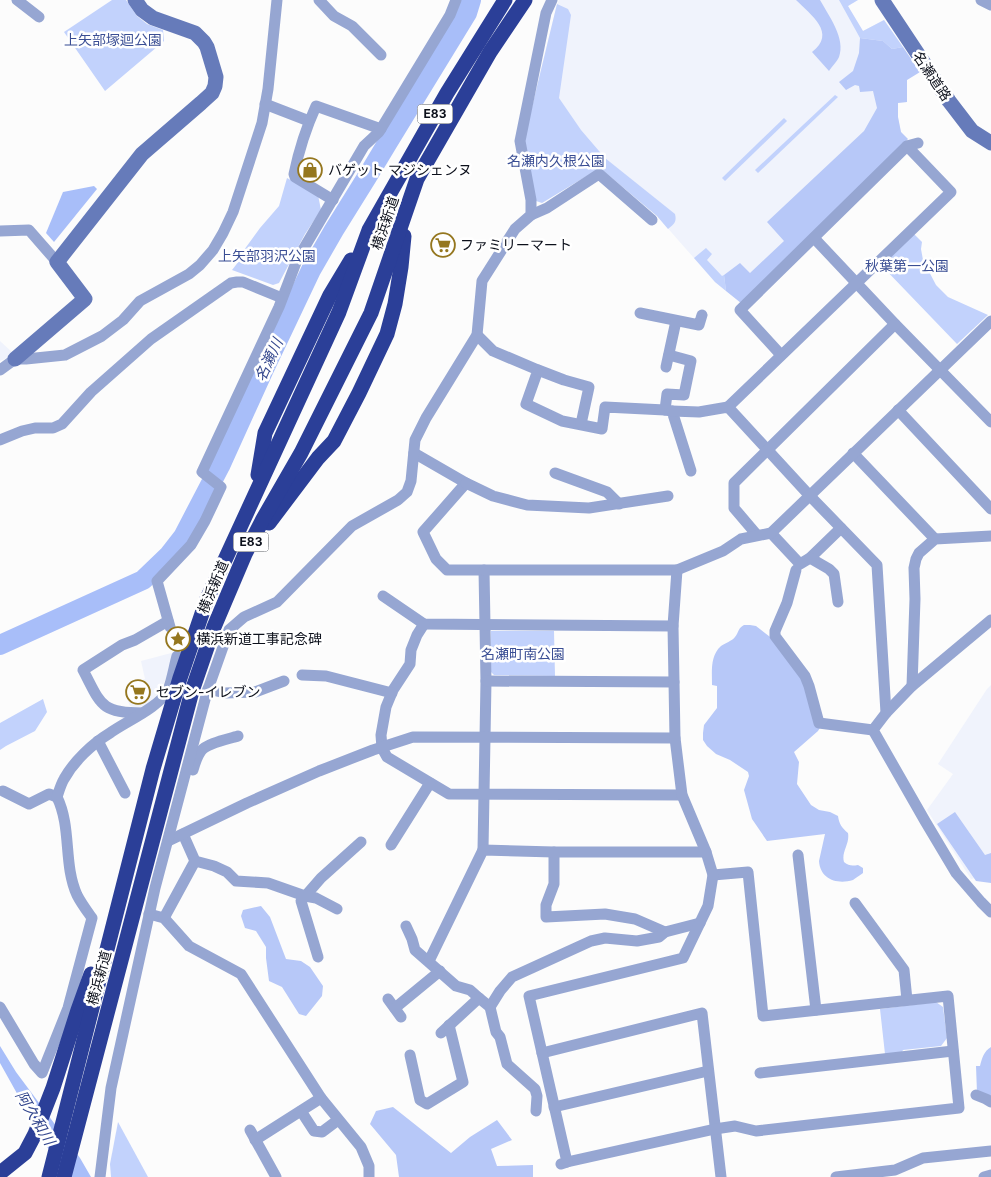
<svg xmlns="http://www.w3.org/2000/svg" width="991" height="1177" font-family="Inter,'Noto Sans JP',sans-serif">
	<rect width="100%" height="100%" fill="#fcfcfc"/>
	<g fill="#f0f3fc">
		<polygon points="559,0 858,0 848,6 863,31 884,20 920,72 907,80 907,102 898,103 898,117 901,132 908,139 741,303 715,282 657,216 600,168 534,98 557,4"/>
		<polygon points="0,341 13,353 9,357 0,361"/>
		<polygon points="175,652 175,657 161,690 149,704 139,709 130,706 127,699 127,684 145,679 141,661"/>
		<polygon points="991,685 991,874 971,879 927,810 953,774 938,764 987,689"/>
	</g>
	<g fill="#c2d2fc">
		<polygon points="112,0 126,0 137,16 147,24 163,30 164,41 105,91 64,32"/>
		<polygon points="839,0 858,0 848,6 863,31 884,20 903,47 892,49 883,41 860,38"/>
		<path d="M557,4L568,9L571,15L559,98L581,130L605,158L675,214C677,222 674,224 668,229L657,216L600,168L542,203L536,201L524,140Z"/>
		<polygon points="835,95 838,97 758,173 755,170"/>
		<polygon points="784,118 787,121 725,181 722,178"/>
		<polygon points="287,178 318,195 321,210 305,234 279,283 273,285 232,270 243,256 244,250 260,228 279,206"/>
		<polygon points="914,234 922,242 921,249 923,260 936,285 948,297 988,315 957,344 882,266"/>
		<polygon points="706,248 712,254 707,260 722,276 724,275 726,291 715,282 694,258"/>
		<polygon points="491,631 554,631 555,676 494,675 491,672"/>
		<polygon points="43,699 47,712 35,731 6,746 0,750 0,723"/>
		<polygon points="936,1002 943,1007 947,1038 941,1046 903,1050 902,1052 885,1054 880,1009"/>
		<polygon points="118,1122 148,1177 111,1177 110,1164"/>
	</g>
	<g fill="#b7c8f8">
		<path d="M796,0H820C829,16 846,39 839,57C837,62 832,66 829,71L812,52C837,33 811,15 796,0Z"/>
		<polygon points="860,38 883,41 892,49 903,47 920,72 907,80 907,102 898,103 898,117 901,132 908,139 741,303 726,291 724,275 740,263 750,273 784,241 767,222 864,131 877,108 873,91 860,92 859,86 855,85 846,90 839,82 853,71 859,53"/>
		<path d="M744,625H750L756,626L778,643L802,677L821,726L818,731L794,752L799,762L797,784L811,805L819,810L830,812L838,816C839,824 842,828 848,833C850,844 841,852 844,862C849,866 852,866 858,865L863,868V873C860,875 856,878 853,880C837,885 820,879 819,861L825,834L767,841L752,819L744,790L749,776L748,772L730,760L716,754L707,746L703,740V733L704,725L717,708V686L712,685C712,671 710,656 721,646C725,643 732,641 735,637C739,632 738,628 744,625Z"/>
		<polygon points="955,812 985,855 991,853 991,883 976,881 937,824"/>
		<polygon points="261,906 270,917 286,959 301,961 310,967 323,986 322,996 306,1016 299,1014 282,987 269,981 266,958 266,947 256,931 245,928 241,916 243,910"/>
		<path d="M991,1047V1098L977,1093L976,1066H980C982,1058 984,1051 991,1047Z"/>
		<polygon points="393,1107 451,1153 470,1137 497,1120 512,1140 491,1149 497,1166 533,1165 533,1177 399,1177 396,1155 370,1124 376,1111"/>
	</g>
	<g fill="#a8bef9">
		<polygon points="94,186 97,189 54,242 46,233 63,192"/>
		<polygon points="0,1046 16,1072 80,1158 91,1177 66,1177 43,1140 0,1063"/>
	</g>
	<g fill="none" stroke-linecap="round" stroke-linejoin="round">
		<polyline stroke="#a8bef9" stroke-width="20" points="0,645 143,580 169,555 183,537 220,466 264,369 311,270 334,230 367,177 388,142 467,13 471,0"/>
		<g stroke="#96a6d2" stroke-width="11">
			<polyline points="17,0 39,17"/>
			<polyline points="319,0 334,16 352,26 381,55"/>
			<polyline points="981,0 991,5"/>
			<polyline points="265,104 309,121"/>
			<path d="M333,200L295,177L294,174C299,150 306,128 316,106L381,129"/>
			<polyline points="531,215 547,208 599,174 652,220"/>
			<polyline points="0,231 29,230 57,262"/>
			<polyline points="814,238 895,324 991,422"/>
			<polyline points="640,313 699,325 702,315"/>
			<polyline points="477,335 493,351 538,370 526,404 562,421 602,429 605,407 665,410"/>
			<polyline points="669,355 691,361 684,395 667,394 665,410 672,411 691,471"/>
			<polyline points="781,355 740,310 907,146 918,143"/>
			<polyline points="666,367 676,321"/>
			<polyline points="0,370 15,359 26,359 65,355 102,336 123,320 140,301 189,274 200,265 213,250 223,233 233,212 262,123 268,89 277,0"/>
			<polyline points="538,370 564,380 589,387 581,424"/>
			<polyline points="728,407 951,192 907,146"/>
			<polyline points="898,410 991,509"/>
			<polyline points="672,411 699,412 728,407 809,495 877,565 886,713 873,730 925,821 956,873 981,902 991,912"/>
			<polyline points="0,440 22,431 35,428 53,428 62,424 91,392 151,339 231,283 237,282 243,282 282,298"/>
			<polyline points="414,453 466,483 423,532 436,559 447,570 484,570 486,681 483,850"/>
			<polyline points="853,453 935,539"/>
			<polyline points="555,473 607,492 619,504"/>
			<polyline points="466,483 493,496 527,505 589,508 668,496"/>
			<polyline points="771,533 800,564 810,558 841,528"/>
			<polyline points="757,535 734,508 734,483 895,324"/>
			<polyline points="810,558 829,569 834,574 838,602"/>
			<polyline points="484,570 677,570 723,551 741,539 771,533 991,321"/>
			<polyline points="796,570 787,603 775,631 775,636 805,676 809,686 819,723 873,730"/>
			<polyline points="383,596 424,624 673,626"/>
			<polyline points="424,624 417,635 411,650 410,664 393,690 386,707 381,735 382,748 387,757 449,794 682,795"/>
			<polyline points="170,627 157,581 191,545 205,521 221,487 202,472 279,307 297,260 364,146 379,132 450,15 456,0"/>
			<polyline points="302,675 326,676 392,693"/>
			<polyline points="486,681 674,682"/>
			<polyline points="912,686 915,599 914,568 916,559 919,553 935,539 991,536"/>
			<polyline points="208,689 225,693 255,692 284,681"/>
			<path d="M142,713C100,713 101,704 83,670L122,645L135,640L168,621"/>
			<polyline points="886,713 912,686 991,620"/>
			<polyline points="98,741 125,793"/>
			<path d="M193,770C195,763 197,756 201,751C207,743 229,739 238,736"/>
			<polyline points="3,791 29,804 49,794 57,797"/>
			<polyline points="183,834 195,861 214,866 227,872 236,881 268,883 305,896 316,898 337,909"/>
			<polyline points="168,841 247,803 319,771 373,750 413,737 675,738"/>
			<polyline points="391,845 430,783"/>
			<polyline points="554,852 554,884 546,905 546,917 605,914 635,919 665,932"/>
			<polyline points="798,855 816,1010"/>
			<polyline points="855,903 904,970 907,1000"/>
			<polyline points="149,914 164,918 189,946 241,974 321,1098 361,1147 369,1166 369,1177"/>
			<polyline points="164,918 195,861"/>
			<polyline points="406,926 412,939 415,950 456,986 470,990 479,998 490,1007 496,1032 500,1037 507,1064 535,1089 537,1096 536,1111"/>
			<polyline points="318,957 301,901 321,878 361,842"/>
			<polyline points="429,961 483,850 554,852 706,852"/>
			<polyline points="388,999 401,1017"/>
			<path d="M0,1007L34,1064L42,1073L68,1008L92,918C87,911 81,903 77,895C63,864 72,828 57,797C59,791 61,784 64,779C74,761 92,744 110,733C125,722 160,707 168,690C172,680 174,667 177,656"/>
			<polyline points="490,1007 500,991 512,977 591,941 605,938 637,941 659,937 665,932 700,923"/>
			<polyline points="395,1008 440,971"/>
			<polyline points="441,1033 479,998"/>
			<polyline points="542,1053 702,1013 721,1177"/>
			<polyline points="410,1055 420,1100 427,1104 463,1082 449,1025"/>
			<polyline points="760,1073 953,1051"/>
			<polyline points="976,1095 986,1099 991,1102"/>
			<polyline points="554,1107 708,1071"/>
			<polyline points="301,1111 314,1131 322,1132 338,1120"/>
			<polyline points="250,1130 276,1177"/>
			<polyline points="255,1140 321,1098"/>
			<polyline points="567,1162 715,1129 735,1126 756,1131 959,1108 948,996 763,1016 748,872 713,875"/>
			<polyline points="561,1164 567,1162 529,996 683,958 708,906 713,875 706,852 682,795 675,738 673,626 677,570"/>
			<polyline points="100,1177 111,1088 155,888 207,692 229,630 244,617 277,602 352,526 398,500 407,492 411,481 415,440 426,418 477,335 482,281 515,229 531,215 531,200 520,141 546,13 552,0"/>
			<polyline points="836,1177 895,1170 923,1158 991,1151"/>
			<polyline points="984,1177 991,1175"/>
		</g>
		<g stroke="#667bba" stroke-width="15">
			<polyline points="882,0 949,101 972,131 991,143"/>
			<polyline points="15,359 85,299 57,262 142,154 201,103 212,93 215,86 216,77 207,47 204,42 195,33 153,18 142,10 135,0"/>
		</g>
		<g stroke="#2b3f98" stroke-width="15">
			<polyline points="258,475 265,433 330,295 351,260"/>
			<polyline points="269,523 318,458 334,441 359,393 387,334 395,304 401,267 404,236"/>
			<polyline points="0,1173 25,1153 35,1134 53,1088 78,1010 91,974"/>
			<polyline points="49,1177 153,769 180,678 207,599 339,312 369,230 447,93 505,0"/>
			<polyline points="64,1177 192,691 214,627 245,554 263,519 301,453 371,313 417,179 490,52 525,0"/>
		</g>
	</g>
	<defs>
		<g id="shop-ring" transform="scale(1.25)"><circle r="9.5" fill="#fff" stroke="#95771f" stroke-width="1.5"/><path d="M-5-2.5h2.3a2.7 3.5 0 0 1 5.4 0H5L5.5 6h-11ZM-1.5-2.5h3a1.5 2.3 0 0 0-3 0Z" fill="#95771f"/></g>
		<g id="supermarket-ring" transform="scale(1.25)"><circle r="9.5" fill="#fff" stroke="#95771f" stroke-width="1.5"/><path d="M-6-5.5h2.5l.6 2H6L4.5 2H-2.5L-4.4-4H-6ZM-1.5 3.2a1.3 1.3 0 1 0 .1 0ZM3 3.2a1.3 1.3 0 1 0 .1 0Z" fill="#95771f"/></g>
		<g id="sight-ring" transform="scale(1.25)"><circle r="9.5" fill="#fff" stroke="#95771f" stroke-width="1.5"/><path d="M0-6L1.8-2.2L6-1.7L2.9 1.2L3.7 5.4L0 3.3L-3.7 5.4L-2.9 1.2L-6-1.7L-1.8-2.2Z" fill="#95771f"/></g>
	</defs>
	<g fill-rule="evenodd">
		<use href="#shop-ring" x="310" y="170"/>
		<use href="#supermarket-ring" x="443" y="245"/>
		<use href="#sight-ring" x="178" y="639"/>
		<use href="#supermarket-ring" x="138" y="692"/>
	</g>
	<g text-anchor="middle" stroke-width="5" stroke-linejoin="round" paint-order="stroke">
		<g fill="#fff" stroke="#55585f" stroke-width="1">
			<rect x="417.5" y="104.5" width="35" height="19" rx="4"/>
			<rect x="233.5" y="532.5" width="35" height="19" rx="4"/>
		</g>
		<g font-size="12" font-weight="bold" fill="#0c101b">
			<text x="435" y="118">E83</text>
			<text x="251" y="546">E83</text>
		</g>
		<g font-size="14" fill="#3a4e94" stroke="#fff">
			<text x="113" y="45">上矢部塚迴公園</text>
			<text x="556" y="166">名瀬内久根公園</text>
			<text x="267" y="261">上矢部羽沢公園</text>
			<text x="907" y="271">秋葉第一公園</text>
			<text x="523" y="659">名瀬町南公園</text>
		</g>
		<g font-size="14" fill="#0c101b" stroke="#fff">
			<text transform="translate(932 76) rotate(56)" y="5">名瀬道路</text>
			<text transform="translate(385 223) rotate(-71)" y="5">横浜新道</text>
			<text transform="translate(213 587) rotate(-67)" y="5">横浜新道</text>
			<text transform="translate(99 978) rotate(-75)" y="5">横浜新道</text>
		</g>
		<g font-size="14" fill="#0c101b" stroke="#fff" text-anchor="start">
			<text x="328" y="175">バゲット マジシェンヌ</text>
			<text x="460" y="250">ファミリーマート</text>
			<text x="196" y="644">横浜新道工事記念碑</text>
			<text x="156" y="697">セブン-イレブン</text>
		</g>
		<g font-size="15" font-style="italic" fill="#36498f" stroke="#fff">
			<text transform="translate(269 360) rotate(-65)" y="5">名瀬川</text>
			<text transform="translate(35 1118) rotate(59)" y="5">阿久和川</text>
		</g>
	</g>
</svg>
